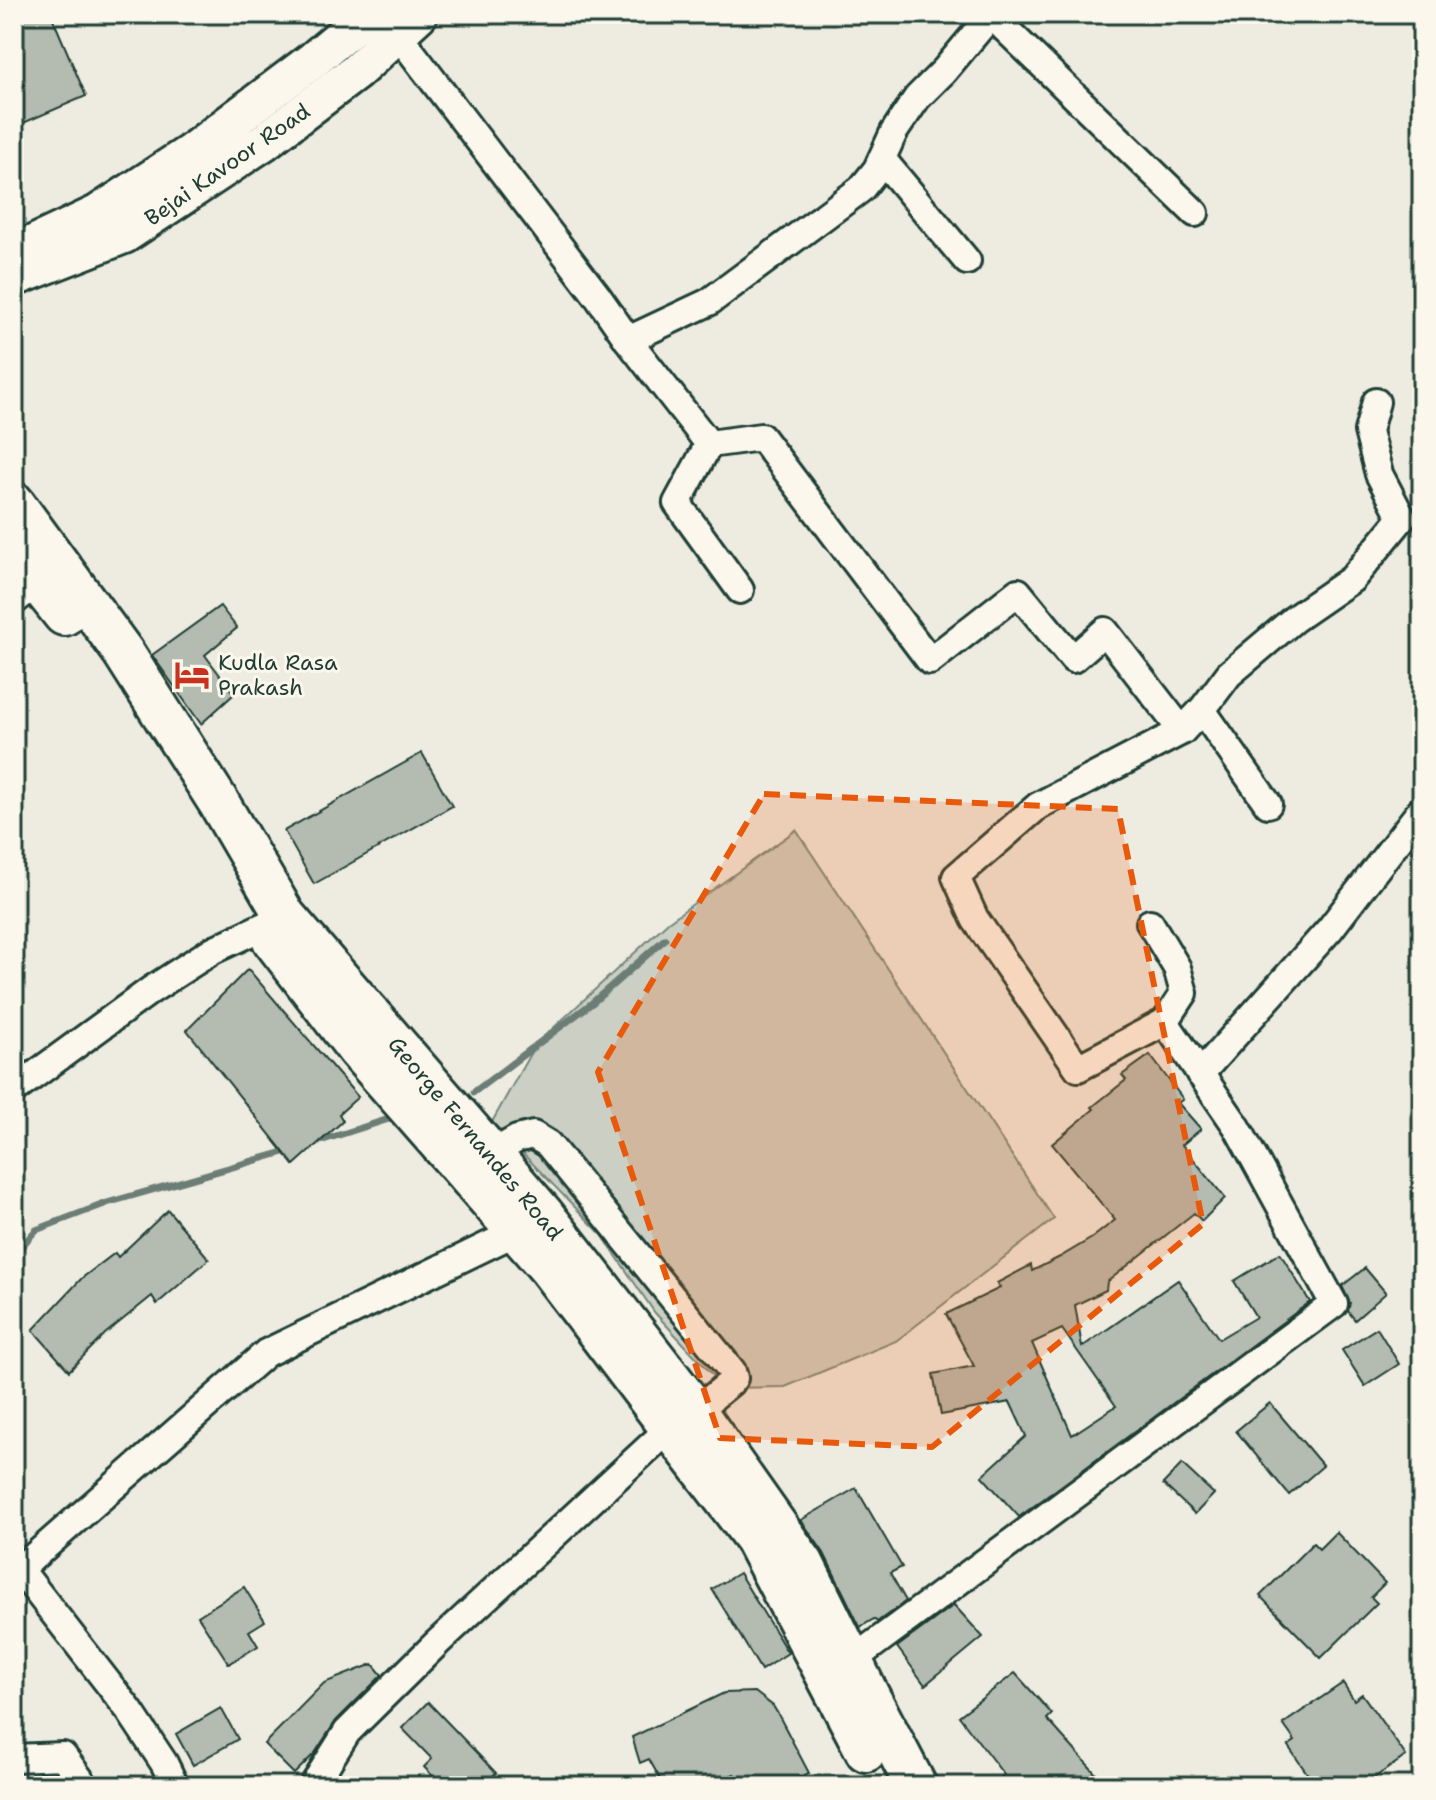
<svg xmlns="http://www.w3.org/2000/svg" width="1436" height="1800" font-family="'Shantell Sans',sans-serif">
	<rect width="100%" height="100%" fill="#eeece1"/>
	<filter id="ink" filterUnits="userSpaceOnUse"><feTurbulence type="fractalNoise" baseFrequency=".0125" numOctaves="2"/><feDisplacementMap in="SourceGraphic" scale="16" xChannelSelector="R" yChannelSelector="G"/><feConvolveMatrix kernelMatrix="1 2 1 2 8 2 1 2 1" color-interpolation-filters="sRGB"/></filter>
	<g filter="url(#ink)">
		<polygon fill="#cbcfc4" stroke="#75867c" stroke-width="2" points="796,830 1054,1219 896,1341 785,1387 725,1388 655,1313 602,1235 492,1122 535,1045 668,922"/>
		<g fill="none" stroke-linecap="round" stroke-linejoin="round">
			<g stroke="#6c7d74" stroke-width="7">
				<polyline points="474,1092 592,1003 665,939"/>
				<polyline points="314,1143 392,1118"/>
				<polyline points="14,1255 36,1230 107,1203 291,1150"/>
			</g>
		</g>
		<g fill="#b4bbb0" stroke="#1f3d34" stroke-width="2" fill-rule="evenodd">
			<polygon points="14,14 51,14 86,96 14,127"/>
			<polygon points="220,606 237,628 205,655 234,694 201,724 152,655"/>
			<polygon points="422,753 452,806 314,884 284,831"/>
			<polygon points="248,969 358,1097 339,1114 343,1121 294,1165 187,1030"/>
			<path d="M1150,1055L1183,1099L1178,1103L1201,1129L1182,1145L1225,1198L1202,1221L1194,1213L1107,1282L1106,1290L1075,1305L1082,1347L1178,1280L1219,1339L1256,1317L1234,1281L1280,1253L1310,1302L1019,1517L982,1476L1026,1436L1010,1402L941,1415L933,1374L974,1366L946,1314L1000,1288L997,1283L1031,1265L1032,1271L1060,1257L1092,1238L1115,1220L1052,1144L1094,1109L1092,1107L1126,1080L1122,1075ZM1062,1329L1116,1406L1072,1435L1032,1343Z"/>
			<polygon points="168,1210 209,1259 157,1304 152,1296 105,1334 69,1371 33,1330 82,1278 115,1253 118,1257"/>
			<polygon points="1365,1268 1386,1293 1355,1320 1348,1311 1350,1303 1342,1286"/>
			<polygon points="1377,1328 1399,1364 1365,1386 1342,1350"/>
			<polygon points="1270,1403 1323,1466 1289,1495 1236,1431"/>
			<polygon points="1182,1464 1214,1494 1195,1514 1163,1484"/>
			<polygon points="856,1488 902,1567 890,1573 906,1601 877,1622 874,1619 860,1627 824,1553 801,1520"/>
			<polygon points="1336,1532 1385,1583 1371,1597 1377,1603 1321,1658 1260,1596 1313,1543 1319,1549"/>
			<polygon points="739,1573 788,1653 761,1670 712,1589"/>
			<polygon points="244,1587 265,1621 249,1631 258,1646 229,1664 198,1616"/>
			<polygon points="954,1605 983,1637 925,1685 897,1647"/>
			<polygon points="373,1664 382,1675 336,1721 315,1753 294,1774 264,1744 324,1683"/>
			<polygon points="1015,1673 1052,1714 1047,1719 1096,1774 1081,1786 990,1786 1004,1775 959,1716"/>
			<polygon points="1343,1683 1354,1700 1362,1694 1406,1756 1362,1786 1316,1786 1288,1746 1295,1741 1283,1724"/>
			<polygon points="755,1692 773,1706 778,1714 809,1773 781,1786 772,1786 769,1780 756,1786 742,1786 734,1774 710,1786 664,1786 649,1759 640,1763 632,1737 724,1693"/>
			<polygon points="428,1702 496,1773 483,1786 442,1786 424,1767 432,1759 402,1728"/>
			<polygon points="221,1708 238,1739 193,1765 176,1734"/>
		</g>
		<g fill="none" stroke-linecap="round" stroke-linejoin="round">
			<g stroke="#1f3d34" stroke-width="32">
				<g id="minor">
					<polyline points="990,14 1195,213"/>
					<polyline points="387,20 598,297 628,340 709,444 677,503 740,590"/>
					<polyline points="882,159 967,261"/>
					<polyline points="628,340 709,302 861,189 877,169 894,132 917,98 944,71 991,15"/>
					<polyline points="709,444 761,437 930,661 1018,592 1073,659 1105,631 1182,731"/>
					<polyline points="14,601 38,582"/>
					<polyline points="1202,710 1229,674 1294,619 1352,579 1402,518 1379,474 1368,431 1376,402"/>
					<polyline points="1150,923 1177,968 1184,993 1165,1022 1078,1068 975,919 956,877 1038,806 1182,731 1202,710 1268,804"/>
					<polyline points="1200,1074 1330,929 1422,809"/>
					<polyline points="14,1090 151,990 213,950 285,916"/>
					<polyline points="491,1154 517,1139 533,1135 548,1144 732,1371 734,1378 730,1383 713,1397 697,1414"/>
					<polyline points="14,1562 129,1710 164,1763 175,1786"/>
					<polyline points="14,1574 266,1353 518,1231"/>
					<polyline points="851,1661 1334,1304 1237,1127 1165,1022"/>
					<polyline points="14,1758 63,1756 85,1786"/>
					<polyline points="313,1786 347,1732 437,1643 671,1427"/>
				</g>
			</g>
			<g stroke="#1f3d34" stroke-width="42">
				<g id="secondary">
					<polyline points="14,253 97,214 190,153 313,60 368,14"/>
					<polyline points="14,278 124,235 264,142 356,72 419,14"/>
				</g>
			</g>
			<g stroke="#1f3d34" stroke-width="46">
				<g id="primary">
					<polyline points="14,503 123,652 219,803 285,916 543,1214 690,1403 803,1563 869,1696 916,1786"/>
					<polyline points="14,552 64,615"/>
					<polyline points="273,940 357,1049 548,1267 755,1539 866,1751"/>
				</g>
			</g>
			<use href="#minor" stroke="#fbf7ec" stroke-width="26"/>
			<use href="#secondary" stroke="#fbf7ec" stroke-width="36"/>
			<use href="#primary" stroke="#fbf7ec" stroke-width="40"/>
		</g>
	</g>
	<path fill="#e8590c" fill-opacity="0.2" stroke="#e8590c" stroke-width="6" stroke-dasharray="16 10" stroke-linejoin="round" d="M764,794L1118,809L1203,1224L932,1447L720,1438L598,1072Z"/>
	<defs>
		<g id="hotel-bare" transform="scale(2.76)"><path d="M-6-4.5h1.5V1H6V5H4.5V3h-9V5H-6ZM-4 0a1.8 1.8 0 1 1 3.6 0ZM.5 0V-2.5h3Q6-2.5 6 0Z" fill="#c8321e" stroke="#fbf7ec" stroke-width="2.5" paint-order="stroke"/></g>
	</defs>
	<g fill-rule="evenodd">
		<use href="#hotel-bare" x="192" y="675"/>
	</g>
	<g text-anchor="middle" stroke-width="6" stroke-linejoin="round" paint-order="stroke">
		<g font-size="22" fill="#1f3d34" stroke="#fbf7ec">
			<text transform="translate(227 164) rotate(-35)" y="8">Bejai Kavoor Road</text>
			<text transform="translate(476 1138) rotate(50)" y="8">George Fernandes Road</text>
		</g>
		<g font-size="22" fill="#1f3d34" stroke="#fbf7ec" text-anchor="start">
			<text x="218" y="670">Kudla Rasa<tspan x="218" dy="25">Prakash</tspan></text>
		</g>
	</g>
	<rect width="1436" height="1800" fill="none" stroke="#fbf7ec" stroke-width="48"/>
	<rect x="24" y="24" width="1388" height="1752" fill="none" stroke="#1f3d34" stroke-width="3" filter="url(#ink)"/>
</svg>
